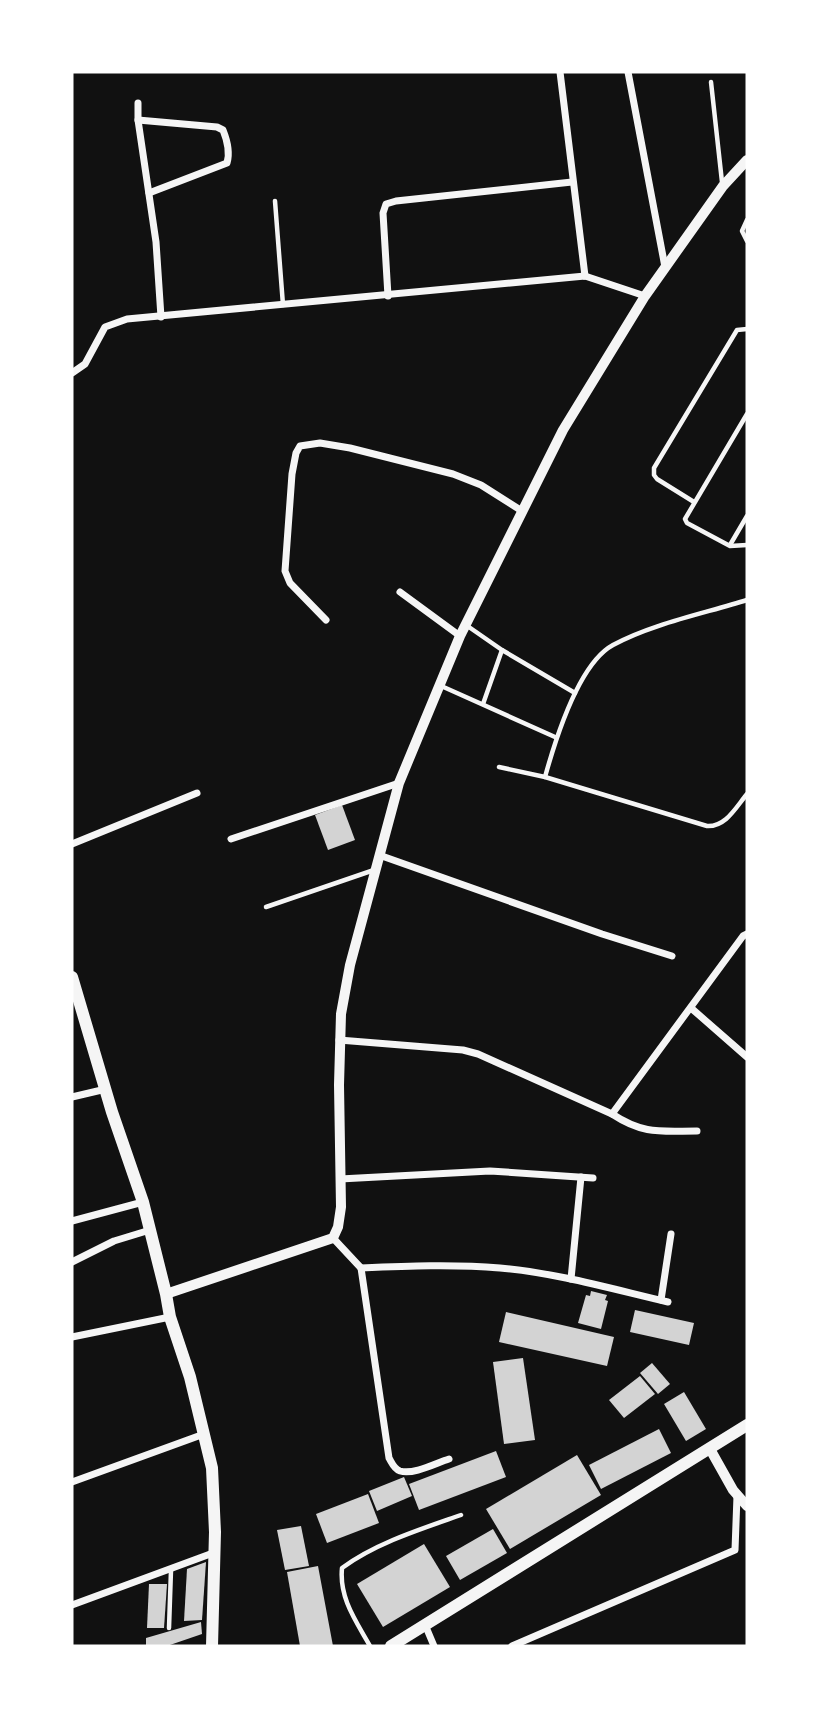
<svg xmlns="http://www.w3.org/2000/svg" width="819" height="1718" font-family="'Sofia Sans Condensed',sans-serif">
	<rect width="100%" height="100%" fill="#111"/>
	<g fill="#d3d3d3">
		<polygon points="342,805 355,840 328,850 315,815"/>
		<polygon points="591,1291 607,1295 605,1300 608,1301 601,1329 578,1323 586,1295 590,1296"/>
		<polygon points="635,1310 694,1323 689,1345 630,1332"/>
		<polygon points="506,1312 614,1337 607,1366 499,1342"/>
		<polygon points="523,1358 535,1440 504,1444 493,1362"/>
		<polygon points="652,1363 670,1384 658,1394 640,1373"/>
		<polygon points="640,1376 655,1394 624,1418 609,1400"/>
		<polygon points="684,1392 706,1429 686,1441 664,1404"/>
		<polygon points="659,1429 671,1453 601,1489 589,1465"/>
		<polygon points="496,1451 506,1477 419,1510 409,1484"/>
		<polygon points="577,1455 601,1495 510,1549 486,1509"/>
		<polygon points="404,1477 412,1496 377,1511 369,1491"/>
		<polygon points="368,1494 379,1523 327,1543 316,1514"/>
		<polygon points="301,1526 309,1566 285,1570 277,1530"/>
		<polygon points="493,1529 507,1553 460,1580 446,1556"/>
		<polygon points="424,1544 450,1587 383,1627 357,1584"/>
		<polygon points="206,1562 202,1620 184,1621 187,1569"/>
		<polygon points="318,1566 333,1646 300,1646 287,1572"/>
		<polygon points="149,1584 167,1584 164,1628 147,1628"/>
		<polygon points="201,1622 202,1634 167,1646 146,1646 146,1638"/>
	</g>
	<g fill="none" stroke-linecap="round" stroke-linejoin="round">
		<g stroke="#f5f5f5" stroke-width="4.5">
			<polyline points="711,82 722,182"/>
			<polyline points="275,201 283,305"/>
			<polyline points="747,220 742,231 747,241"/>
			<polyline points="747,414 685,519 687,523 730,546 747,545"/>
			<polyline points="694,502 657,479 654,475 654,468 737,330 747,329"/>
			<polyline points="730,545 747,516"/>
			<polyline points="466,625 502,650 575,693"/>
			<polyline points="439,685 555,737"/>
			<polyline points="483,704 502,650"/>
			<path d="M499,767L545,777L707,826C726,827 736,807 747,794"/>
			<path d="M545,777C555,741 578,664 613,645C651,624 706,613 747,600"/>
			<polyline points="266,907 374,870"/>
			<polyline points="169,1628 171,1570"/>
			<path d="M370,1646C356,1621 339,1598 342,1568C376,1543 421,1529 461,1515"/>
		</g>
		<g stroke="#f5f5f5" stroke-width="7">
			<polyline points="560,72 585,276"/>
			<polyline points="628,72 665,267"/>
			<polyline points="138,103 138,120 156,242 161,317"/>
			<path d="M138,120L217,127L223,130C227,140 230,153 227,163L149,193"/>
			<polyline points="388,296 383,213 386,204 396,201 572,182"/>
			<polyline points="72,373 85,364 105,327 127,319 585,276 645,296"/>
			<polyline points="400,592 460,636"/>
			<polyline points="326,620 290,583 285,571 292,474 296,453 300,446 320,443 350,448 453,474 481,485 522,511"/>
			<polyline points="231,839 399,783"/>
			<polyline points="72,844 197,793"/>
			<polyline points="379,855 602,934 672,956"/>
			<polyline points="691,1008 747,1057"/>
			<path d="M339,1040L463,1050L478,1054L612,1114C644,1135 661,1131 697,1131"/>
			<polyline points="72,1097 106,1089"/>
			<polyline points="612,1114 743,936 747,934"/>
			<polyline points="340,1179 490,1171 593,1178"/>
			<polyline points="72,1221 143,1202"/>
			<path d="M333,1238L361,1268L389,1458C392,1463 394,1469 400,1471C414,1475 436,1463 449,1459"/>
			<polyline points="72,1262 114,1241 150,1230"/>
			<path d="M361,1268C407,1266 453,1264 500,1268C557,1273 612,1289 668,1302"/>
			<polyline points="571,1279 581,1177"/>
			<polyline points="661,1300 671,1234"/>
			<polyline points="72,1337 170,1317"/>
			<polyline points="72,1482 204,1434"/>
			<polyline points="72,1605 213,1553"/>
			<polyline points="426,1627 434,1646"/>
			<polyline points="512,1646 735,1550 737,1496"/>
		</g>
		<g stroke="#f5f5f5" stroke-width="10">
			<polyline points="166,1294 333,1238 338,1227 341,1207 339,1085 341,1014 350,965 399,783 460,636 563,430 645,296 723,186 747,160"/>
			<polyline points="710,1449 733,1490 747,1506"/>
		</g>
		<g stroke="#f5f5f5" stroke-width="12">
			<polyline points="72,977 112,1112 143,1202 166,1294 170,1317 190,1377 212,1468 215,1532 212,1646"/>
			<polyline points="391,1646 747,1425"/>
		</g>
	</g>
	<rect width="819" height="1718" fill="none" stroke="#ffffff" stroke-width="147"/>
</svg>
